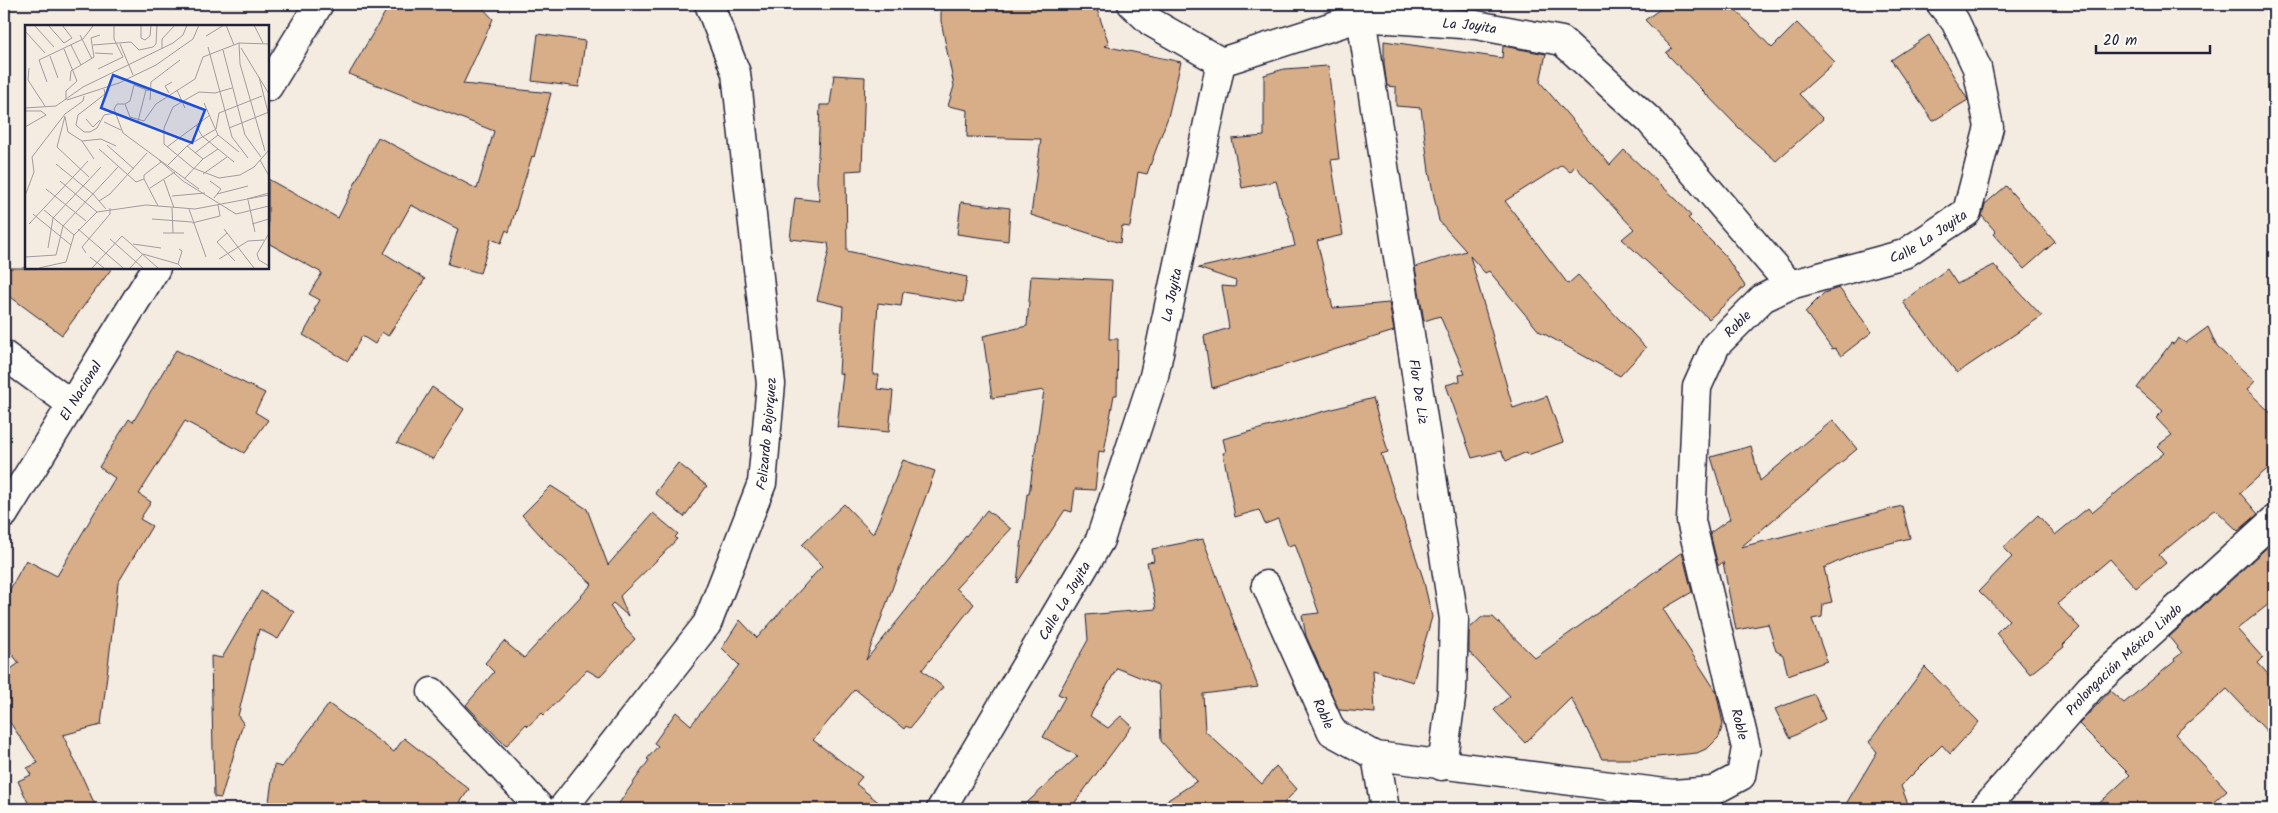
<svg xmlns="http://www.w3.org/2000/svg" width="2278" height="813" font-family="Kalam,sans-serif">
	<rect width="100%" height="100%" fill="#f5ece1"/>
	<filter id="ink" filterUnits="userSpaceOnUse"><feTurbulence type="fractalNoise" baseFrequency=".02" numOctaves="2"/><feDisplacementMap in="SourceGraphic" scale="10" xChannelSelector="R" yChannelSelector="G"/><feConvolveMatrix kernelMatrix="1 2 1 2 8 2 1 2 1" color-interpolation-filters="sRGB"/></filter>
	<g filter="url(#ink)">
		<g fill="#d7ae88" stroke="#22223b">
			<polygon points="390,4 479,4 493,19 463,84 551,93 534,157 532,156 509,232 506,230 501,243 491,239 480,273 448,264 458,229 411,205 384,253 425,279 388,336 382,332 375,344 362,336 348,361 303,335 316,311 314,310 320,300 309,294 322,273 268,243 268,179 338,218 378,137 477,189 494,131 349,74"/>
			<polygon points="941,4 1095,4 1109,44 1104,46 1181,62 1168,117 1147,174 1138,172 1130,227 1122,226 1120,243 1031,215 1041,139 967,137 968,110 948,106 954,86 941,21"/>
			<polygon points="1667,4 1730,4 1772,48 1797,23 1835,62 1799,94 1823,119 1776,161 1739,128 1666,53 1672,48 1645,20"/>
			<polygon points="538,34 585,41 579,87 532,81"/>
			<polygon points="1929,35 1968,100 1933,121 1891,60"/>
			<polygon points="1384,41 1502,58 1503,46 1546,54 1540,82 1610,165 1624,150 1679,202 1691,216 1688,218 1724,254 1745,286 1709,319 1622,239 1634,229 1575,166 1570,172 1562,165 1505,201 1568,284 1578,275 1646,348 1620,376 1539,331 1489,271 1485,273 1470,256 1513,408 1547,396 1563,442 1528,455 1527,452 1506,461 1501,451 1472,458 1446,385 1460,381 1459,375 1465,374 1440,316 1424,321 1415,267 1466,251 1439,221 1429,172 1421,108 1396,106 1396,87 1387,86 1384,64"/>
			<polygon points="1328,66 1339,159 1331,160 1343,235 1317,241 1333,308 1389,303 1394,331 1212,388 1204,336 1229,328 1222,286 1235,287 1236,281 1198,268 1295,246 1288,215 1282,203 1276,181 1242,188 1232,139 1264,136 1264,75 1284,69"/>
			<polygon points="834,75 865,77 862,170 846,171 847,251 967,277 963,302 903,292 901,306 878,303 873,375 879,375 877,389 893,391 889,432 837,427 843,374 839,373 843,306 817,300 829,250 828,243 790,239 795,198 820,201 817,182 820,105 830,105"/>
			<polygon points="2006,186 2055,242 2024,269 1994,234 1996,232 1982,216 1985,204"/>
			<polygon points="961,202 1010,208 1008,241 957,234"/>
			<polygon points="1994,265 2042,316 1957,373 1903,302 1947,269 1957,284"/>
			<polygon points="4,268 112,268 62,335 4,292"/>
			<polygon points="1031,276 1112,280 1109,339 1118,339 1117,395 1114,395 1104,452 1099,451 1095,490 1075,489 1072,512 1065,510 1017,583 1027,494 1029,494 1044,390 992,398 983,336 1027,326"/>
			<polygon points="1839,288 1872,332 1841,356 1835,348 1832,349 1805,312 1824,293"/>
			<polygon points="2208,327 2217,347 2255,381 2247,390 2274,416 2274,463 2240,493 2258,514 2238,531 2215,509 2159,555 2166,563 2136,588 2110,559 2057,604 2080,628 2063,645 2064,647 2030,674 1996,633 2009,620 1979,591 2012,557 2003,548 2038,515 2055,535 2088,508 2092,513 2164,453 2157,446 2172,435 2156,418 2163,411 2137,388 2171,343 2174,344 2178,338 2186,343"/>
			<polygon points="176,350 265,393 255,412 268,420 244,453 185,421 139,494 151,502 140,519 152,526 118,583 101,725 63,735 97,809 31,809 18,781 31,775 27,768 38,763 4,714 4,674 19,663 4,644 4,600 26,560 57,576 115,478 99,467 129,419 133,422"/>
			<polygon points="432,387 464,409 433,459 397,443"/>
			<polygon points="1373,398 1388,452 1381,454 1423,578 1432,617 1413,682 1373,670 1375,713 1339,710 1306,636 1302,615 1319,613 1295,544 1288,546 1278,519 1265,524 1259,510 1235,517 1223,453 1226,452 1223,439"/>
			<polygon points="1833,420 1857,449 1741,547 1902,506 1910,538 1863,550 1824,568 1832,602 1823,604 1822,617 1812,619 1827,661 1788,675 1783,655 1776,651 1768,624 1736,630 1723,562 1718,566 1710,533 1730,519 1711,457 1751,446 1760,481"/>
			<polygon points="903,460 935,471 866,660 987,510 1011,529 956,588 974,604 922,670 943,687 910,728 906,726 904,729 855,689 813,740 862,777 856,784 887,809 615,809 649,760 647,759 658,746 654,743 676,712 691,725 739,665 722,648 740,620 757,638 822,566 802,545 844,504 873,534"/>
			<polygon points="678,463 707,486 684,517 655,493"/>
			<polygon points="551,486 587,509 608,565 653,513 678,534 675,537 677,539 659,558 620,596 628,616 613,603 610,606 625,628 635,639 599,677 587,670 544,715 542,713 528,726 526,724 506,746 466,705 494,672 485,663 504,641 524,658 592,584 552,548 522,515"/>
			<polygon points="1203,539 1258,687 1203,694 1205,731 1262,784 1276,766 1297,789 1284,803 1291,809 1154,809 1197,781 1161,741 1159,685 1117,668 1090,716 1108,728 1121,716 1132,726 1070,809 1020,809 1078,756 1043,737 1065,697 1058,694 1088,640 1086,615 1156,609 1147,562 1154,561 1152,549"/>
			<polygon points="2274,541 2274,600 2237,629 2263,658 2258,663 2274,681 2274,739 2227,689 2175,734 2227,790 2206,809 2093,809 2130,775 2079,724 2110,691 2124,703 2175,661 2174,659 2182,653 2169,637"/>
			<polygon points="1682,552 1692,592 1663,609 1716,691 1723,724 1719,737 1708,748 1697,753 1637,759 1602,759 1571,698 1525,743 1494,710 1510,696 1469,652 1469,629 1482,617 1493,617 1535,658"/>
			<polygon points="261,591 294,612 278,639 259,629 238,716 243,723 221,798 214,797 211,656 222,658"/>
			<polygon points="1925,667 1979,722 1950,754 1942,745 1901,786 1910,809 1843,809 1877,752 1869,742"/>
			<polygon points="1814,694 1825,719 1790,738 1775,709"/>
			<polygon points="329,704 394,752 404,738 469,789 456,809 268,809 274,765 282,767"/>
		</g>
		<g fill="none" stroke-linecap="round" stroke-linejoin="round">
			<g stroke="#22223b" stroke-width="31">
				<g id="street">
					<polyline points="1132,4 1151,22 1221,62"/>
					<path id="s1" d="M1361,17L1454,619L1452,691L1442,766"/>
					<path id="s2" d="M1221,62L1361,17L1476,25L1562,41L1649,120L1790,285"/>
					<polyline points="268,87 319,4"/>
					<polyline points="4,355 71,404"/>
					<path id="s3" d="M4,514L156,268"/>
					<path id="s4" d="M1266,585L1332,732L1376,756L1673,794L1713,791L1741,776L1746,748L1691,521L1697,387L1716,345L1763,298L1790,285L1904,254L1967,212L1989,127L1977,68L1955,21L1941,4"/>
					<polyline points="432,692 541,809"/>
					<polyline points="1376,756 1385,809"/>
					<path id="s5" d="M562,809L707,624L762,483L771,384L736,73L709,4"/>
					<path id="s6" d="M941,809L1100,540L1154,376L1221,62"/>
					<path id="s7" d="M1984,809L2090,688L2274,520"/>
				</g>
			</g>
			<use href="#street" stroke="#fdfcf7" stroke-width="28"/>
		</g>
	</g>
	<g text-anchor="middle" stroke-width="5" stroke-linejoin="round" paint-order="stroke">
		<g font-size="14" fill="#22223b" stroke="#fdfcf7">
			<text dy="5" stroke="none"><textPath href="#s2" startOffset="256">La Joyita</textPath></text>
			<text dy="5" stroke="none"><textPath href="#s4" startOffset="1269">Calle La Joyita</textPath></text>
			<text dy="5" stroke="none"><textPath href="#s6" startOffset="568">La Joyita</textPath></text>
			<text dy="5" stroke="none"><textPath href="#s4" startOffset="1055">Roble</textPath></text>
			<text dy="5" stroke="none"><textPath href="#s3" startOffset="145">El Nacional</textPath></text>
			<text dy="5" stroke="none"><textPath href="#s1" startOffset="379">Flor De Liz</textPath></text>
			<text dy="5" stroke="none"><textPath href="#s5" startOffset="436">Felizardo Bojorquez</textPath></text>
			<text dy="5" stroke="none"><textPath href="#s6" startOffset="242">Calle La Joyita</textPath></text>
			<text dy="5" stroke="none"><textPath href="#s7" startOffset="205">Prolongación México Lindo</textPath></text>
			<text dy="5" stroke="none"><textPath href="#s4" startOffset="141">Roble</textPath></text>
			<text transform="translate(1740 724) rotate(76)" y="5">Roble</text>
		</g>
	</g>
	<g transform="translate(25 25)">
		<rect width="244" height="244" fill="#f5ece1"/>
		<path fill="none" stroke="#a19b9f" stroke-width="1" d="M9,0L29,22M23,0L39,18L47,13L37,0M116,0V13L120,15L125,11L126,0M201,0L209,20M229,0L238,18M0,6L20,28M55,10L67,34M181,11L199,0M214,18L215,39L240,126M95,19L108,50M46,20L56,40M68,20L106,17L114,25L128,22L131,19L132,0M183,22L207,112L223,133M216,23L244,69M39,24L52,56L41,66V75M137,24V14L150,0M198,25L220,110L236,132M70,28L88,29M25,31L33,53M4,43L3,55L20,81M73,44L98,32L89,14V0M234,52L244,91M45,56L46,46L69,32L66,13L75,10M22,57L14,35L58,14L68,1M207,63L190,68L174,67L148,82L139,103V119L168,143L194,153L215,150L229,142L244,125M79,64L80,69L53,90L51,100L59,107H65L72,103L79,90L90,88M152,65L160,83M144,68L140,61L147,57M42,75L94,58L131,40L168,14L174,0M125,75L126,57L155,35M179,78L193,110L214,127M100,79H92L89,84L98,108L174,164M100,79L105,76L109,60L124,66M100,79L105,92L119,96M0,83L31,81L58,62L148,18L158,10L162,0M0,86H16L21,90L0,102M40,91L32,122L64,152M40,92L43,107L57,116L69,134M61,94L68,102L75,95M113,96L121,65M119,96L131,79L170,54L178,32L214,18L244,19M79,97L96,105M171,100L177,111L209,137M204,103L244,87M191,104L194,88L237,71M57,116L76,114L91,121M82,120L109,144M162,121L178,134M142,122L185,90M74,124L111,157L119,154M170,128L193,110M134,135L158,156L211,189L244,181M235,135L244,151M31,139L68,169L81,184M143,140L162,121L191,104M178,149L202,132M119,154L133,181M119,154V150L136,137M159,154L178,134L193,124M139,155L149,183M35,156L72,187M185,156L196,164L189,173M125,163L150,147M21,164L61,196M192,169L223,161M0,171L9,147L7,132L40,89L58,76L59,71M147,171L180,168M222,174L244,168M223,175L230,207M74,176L85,169L122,128M147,183L148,208M164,184L181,232M19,185L49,210M8,189L46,220M127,194L167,197M167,198L195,191L193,180M4,199L63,136M227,199L244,194M53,204L98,243M199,204L229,243M138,208H159M202,208L192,217L210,236M244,208L232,229L234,235L244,241M85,214L118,243M108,219L136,223M23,223L28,193L76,142M61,228L57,222L85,189V183M0,232L31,230L38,201L93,142M65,232L79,243M194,234L223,216L239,215M153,239L157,226L154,224M14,243L41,237L49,210L72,187L121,180L170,184L244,170M67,243L97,211L133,243M105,243L118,229L153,239L157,243"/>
		<path fill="#1d4ed8" fill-opacity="0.15" stroke="#1d4ed8" stroke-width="2.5" d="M88,50L180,85L167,118L76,83Z"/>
		<rect width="244" height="244" fill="none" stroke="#22223b" stroke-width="2.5"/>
	</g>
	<rect width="2278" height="813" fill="none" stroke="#fdfcf7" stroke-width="20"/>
	<rect x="10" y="10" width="2258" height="793" fill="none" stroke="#22223b" stroke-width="2" filter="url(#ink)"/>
	<path d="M2096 45v8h114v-8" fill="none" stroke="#22223b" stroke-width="2.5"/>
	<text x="2103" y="45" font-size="15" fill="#22223b" stroke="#fdfcf7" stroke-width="4" paint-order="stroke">20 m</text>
</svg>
